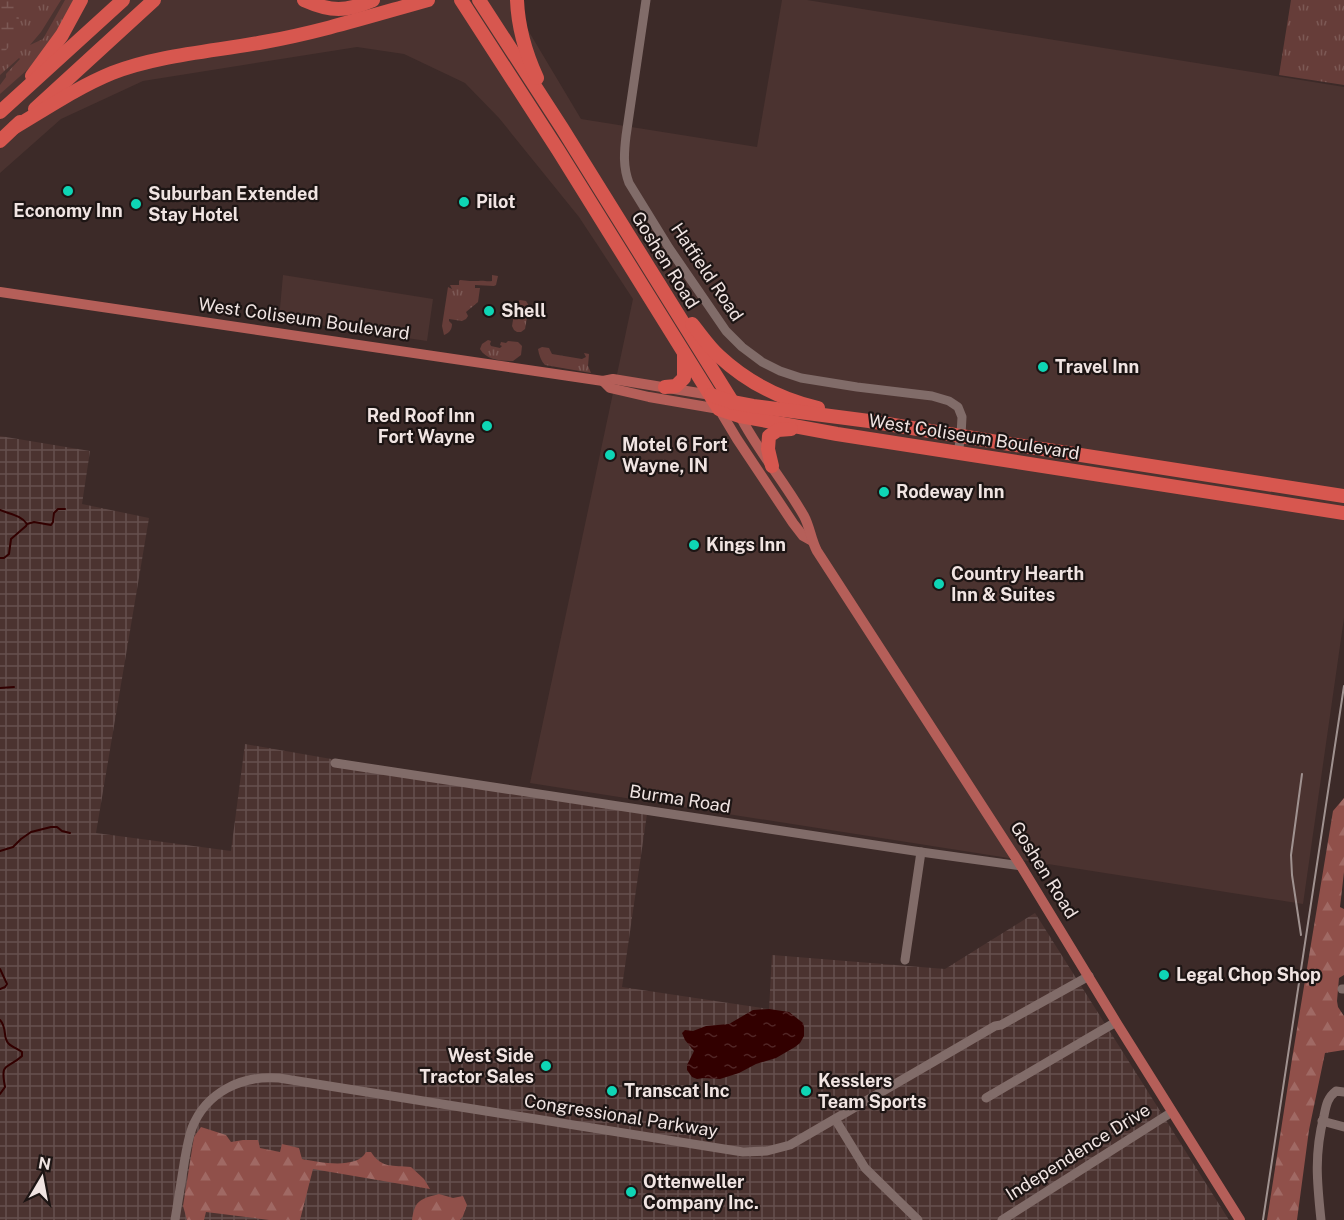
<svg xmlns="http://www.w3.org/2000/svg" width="1344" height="1220" font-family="'Public Sans',sans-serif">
	<defs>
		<pattern id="industrial-grid" width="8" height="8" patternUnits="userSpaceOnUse" patternTransform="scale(1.5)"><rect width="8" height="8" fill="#4b3330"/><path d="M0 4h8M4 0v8" fill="none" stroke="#65504e"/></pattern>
		<pattern id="grass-tufts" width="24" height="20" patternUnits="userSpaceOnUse" patternTransform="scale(1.5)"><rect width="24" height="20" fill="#663d39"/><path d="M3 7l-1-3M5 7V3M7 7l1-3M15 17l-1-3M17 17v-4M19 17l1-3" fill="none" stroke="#7c5955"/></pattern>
		<pattern id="forest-firs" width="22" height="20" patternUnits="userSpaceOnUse" patternTransform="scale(1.5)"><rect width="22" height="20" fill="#90504a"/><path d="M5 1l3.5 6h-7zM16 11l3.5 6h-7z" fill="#a06964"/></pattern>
		<pattern id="wetland-marsh" width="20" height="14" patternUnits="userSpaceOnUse" patternTransform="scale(1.5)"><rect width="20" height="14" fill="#663d39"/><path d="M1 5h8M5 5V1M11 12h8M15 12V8" fill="none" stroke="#7c5955"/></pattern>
		<pattern id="water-ripples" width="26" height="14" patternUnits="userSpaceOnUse" patternTransform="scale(1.5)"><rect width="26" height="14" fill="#320000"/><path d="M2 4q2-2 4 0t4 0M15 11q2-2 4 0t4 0" fill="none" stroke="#502525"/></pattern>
	</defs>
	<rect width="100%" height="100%" fill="#3c2a28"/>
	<g fill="#4b3330">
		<polygon points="0,0 510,0 581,119 757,147 782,0 807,0 1344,87 1344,618 1303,904 530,783 633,299 579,217 499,118 465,83 404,54 357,47 143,81 61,119 0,173"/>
		<polygon points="283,275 433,299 427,341 279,319"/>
	</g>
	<polygon fill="url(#industrial-grid)" points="0,436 90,451 82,504 149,518 96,833 231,851 245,744 647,814 622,987 769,1009 772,955 945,969 1035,913 1229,1220 0,1220"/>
	<g fill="url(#grass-tufts)">
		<polygon points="0,0 61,0 41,32 30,45 43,39 65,0 74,0 62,25 36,62 0,94 0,85 6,77 6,74 20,59 19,58 0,75"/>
		<polygon points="1291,0 1344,0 1344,85 1279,75"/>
		<path d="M492,275L498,276L496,285L494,286L475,285V288H480L478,302L466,312L468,316L466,319L462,321L449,319V321L452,324C452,330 449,333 444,335L442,326L448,287L452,289L450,285H459V281L460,280C467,281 472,281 479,281C483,280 487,282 492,281Z"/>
		<polygon points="520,300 526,301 529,306 525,329 521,332 517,332 514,330 512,326 516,303"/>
		<path d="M488,340L491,341L490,344L491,346L500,348L502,346L500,345L501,342L506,343L508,341L518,342L522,346L521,355L513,361C501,361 486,360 480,349L482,344Z"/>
		<path d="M542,347L549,348L552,354L582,359L586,357L584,353L589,354L588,366L591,373L545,365C541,361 539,355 538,349Z"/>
	</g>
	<g fill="url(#forest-firs)">
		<polygon points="1344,798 1344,872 1340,907 1344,909 1344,975 1339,978 1337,1001 1338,1007 1344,1016 1344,1050 1325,1053 1309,1130 1297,1220 1267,1220 1292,1059 1333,811"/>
		<path d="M201,1127L226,1135L231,1142L243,1140H258L260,1148L280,1152L282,1144L299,1148L302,1159C318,1162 357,1170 366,1152H371C382,1169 393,1165 411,1167L424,1179L430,1189L313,1169L300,1220H269L206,1212L204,1220H187L183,1206L194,1137Z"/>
		<path d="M439,1194L453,1198L463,1196L467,1205L463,1216L460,1220H412C415,1200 420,1199 439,1194Z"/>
	</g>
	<path fill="url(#wetland-marsh)" d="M0,0H15C22,32 24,33 0,56Z"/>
	<polygon fill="url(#water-ripples)" points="769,1009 789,1012 803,1023 804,1027 804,1036 800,1043 795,1047 776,1058 756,1064 739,1073 720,1079 704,1078 697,1079 692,1077 687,1070 687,1065 694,1051 685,1040 682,1033 685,1030 693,1031 706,1026 729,1024 753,1010"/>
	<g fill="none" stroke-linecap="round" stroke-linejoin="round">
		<g stroke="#320000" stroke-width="2">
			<path d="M0,510C9,514 21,515 27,524L26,526L11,539L9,554L4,558H0"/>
			<polyline points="27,524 34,522 51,525 53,522 54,513 58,509 65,509"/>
			<polyline points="0,688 14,687"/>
			<polyline points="0,851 13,847 21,839 31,832 51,827 57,827 62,831 70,833"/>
			<polyline points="0,969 7,984 5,987 0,989"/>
			<path d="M0,1020C8,1029 2,1038 9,1044C12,1047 18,1049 22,1052V1056C7,1070 0,1061 5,1087L0,1094"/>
		</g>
		<g stroke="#816c69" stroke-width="9">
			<path d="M646,0L626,136C624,153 623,167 629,183L669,248L726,331L742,347L762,362L780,371L801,378L857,387L932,396L949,401L958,407L962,417L961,435L958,453"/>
			<polyline points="335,763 921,852 1021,866"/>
			<polyline points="905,960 921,852"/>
			<polyline points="1342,989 1344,989"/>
			<polyline points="986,1098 1116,1022"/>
			<polyline points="835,1119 865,1168 918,1220"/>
			<polyline points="1322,1121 1344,1127"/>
			<path d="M175,1220C178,1201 181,1183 184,1164C186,1152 188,1139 192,1128C206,1092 242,1075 279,1078L743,1152L767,1151L790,1145L995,1026L1001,1025L1089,976"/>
			<polyline points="1002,1220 1172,1112"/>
			<path d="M1321,1220C1317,1182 1314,1154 1324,1116C1326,1106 1327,1098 1336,1091L1344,1092"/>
		</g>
		<g stroke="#b55f59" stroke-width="10">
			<polyline points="0,292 603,381 613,379 711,395"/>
			<polyline points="603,381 610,388 649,397 719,409 737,439 793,523 803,536 812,541"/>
			<path d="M740,416C758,451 784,481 804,516C810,527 811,540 817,551L1021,866L1116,1022L1240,1220"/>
		</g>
		<g stroke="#d7574f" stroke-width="14">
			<path d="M304,0C331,12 346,12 373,0"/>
			<polyline points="461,0 558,150 719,409 740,416 837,434 1344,513"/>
			<polyline points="479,0 562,128 733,403"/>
			<path d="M517,0C518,26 526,54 537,78"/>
			<polyline points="32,76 62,35 81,0"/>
			<polyline points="35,109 154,0"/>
			<polyline points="0,112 123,0"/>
			<path d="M15,127C47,108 78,87 112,73C157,55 216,51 264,42C320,32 374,15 428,0"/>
			<polyline points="0,141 20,122"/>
			<path d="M692,324C701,335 709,347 719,356C748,383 780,399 818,408"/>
			<polyline points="665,387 676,386 684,378 684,354"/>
			<polyline points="711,395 732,402 753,406 869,421 1016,445 1344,496"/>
			<polyline points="772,466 768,449 769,436 778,430 791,429"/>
		</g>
		<g stroke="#a09290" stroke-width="2">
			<polyline points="1301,935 1292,875 1291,855 1302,774"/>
			<polyline points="1263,1220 1344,686"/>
		</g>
	</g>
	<g fill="#0ed5b5" stroke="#1d1514" stroke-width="2">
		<circle cx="68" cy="191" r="6"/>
		<circle cx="464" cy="202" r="6"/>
		<circle cx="136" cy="204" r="6"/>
		<circle cx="489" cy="311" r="6"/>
		<circle cx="1043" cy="367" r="6"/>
		<circle cx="487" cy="426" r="6"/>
		<circle cx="610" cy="455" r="6"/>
		<circle cx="884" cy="492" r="6"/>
		<circle cx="694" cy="545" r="6"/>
		<circle cx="939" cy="584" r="6"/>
		<circle cx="1164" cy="975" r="6"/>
		<circle cx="546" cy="1066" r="6"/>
		<circle cx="612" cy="1091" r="6"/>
		<circle cx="806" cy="1091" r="6"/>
		<circle cx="631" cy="1192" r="6"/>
	</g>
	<g text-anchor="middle" stroke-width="4.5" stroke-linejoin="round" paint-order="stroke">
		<g font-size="18" font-weight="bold" fill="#f0e4e2" stroke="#1d1514" text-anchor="start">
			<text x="148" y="200">Suburban Extended<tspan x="148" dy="21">Stay Hotel</tspan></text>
			<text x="476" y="208">Pilot</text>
			<text x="68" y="217" text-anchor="middle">Economy Inn</text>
			<text x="501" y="317">Shell</text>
			<text x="1055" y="373">Travel Inn</text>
			<text x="475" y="422" text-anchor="end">Red Roof Inn<tspan x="475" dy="21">Fort Wayne</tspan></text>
			<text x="622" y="451">Motel 6 Fort<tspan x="622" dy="21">Wayne, IN</tspan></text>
			<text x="896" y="498">Rodeway Inn</text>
			<text x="706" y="551">Kings Inn</text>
			<text x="951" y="580">Country Hearth<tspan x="951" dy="21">Inn &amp; Suites</tspan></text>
			<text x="1176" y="981">Legal Chop Shop</text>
			<text x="534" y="1062" text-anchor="end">West Side<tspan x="534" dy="21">Tractor Sales</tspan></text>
			<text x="818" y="1087">Kesslers<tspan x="818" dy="21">Team Sports</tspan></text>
			<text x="624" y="1097">Transcat Inc</text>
			<text x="643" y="1188">Ottenweller<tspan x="643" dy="21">Company Inc.</tspan></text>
		</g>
		<g font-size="18" fill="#f0e4e2" stroke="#1d1514">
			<text transform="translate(665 260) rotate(58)" y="6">Goshen Road</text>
			<text transform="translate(707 272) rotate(56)" y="6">Hatfield Road</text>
			<text transform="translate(304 319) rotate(8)" y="6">West Coliseum Boulevard</text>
			<text transform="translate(974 437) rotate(9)" y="6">West Coliseum Boulevard</text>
			<text transform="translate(680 799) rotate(9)" y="6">Burma Road</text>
			<text transform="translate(1044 870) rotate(58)" y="6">Goshen Road</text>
			<text transform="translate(621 1116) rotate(9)" y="6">Congressional Parkway</text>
			<text transform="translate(1078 1152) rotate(-32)" y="6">Independence Drive</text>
		</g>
	</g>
	<g transform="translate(42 1178) rotate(10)" stroke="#1d1514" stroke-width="4.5" paint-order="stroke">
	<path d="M0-4.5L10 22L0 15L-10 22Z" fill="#f0e4e2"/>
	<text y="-9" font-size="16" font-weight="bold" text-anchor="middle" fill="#f0e4e2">N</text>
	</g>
</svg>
